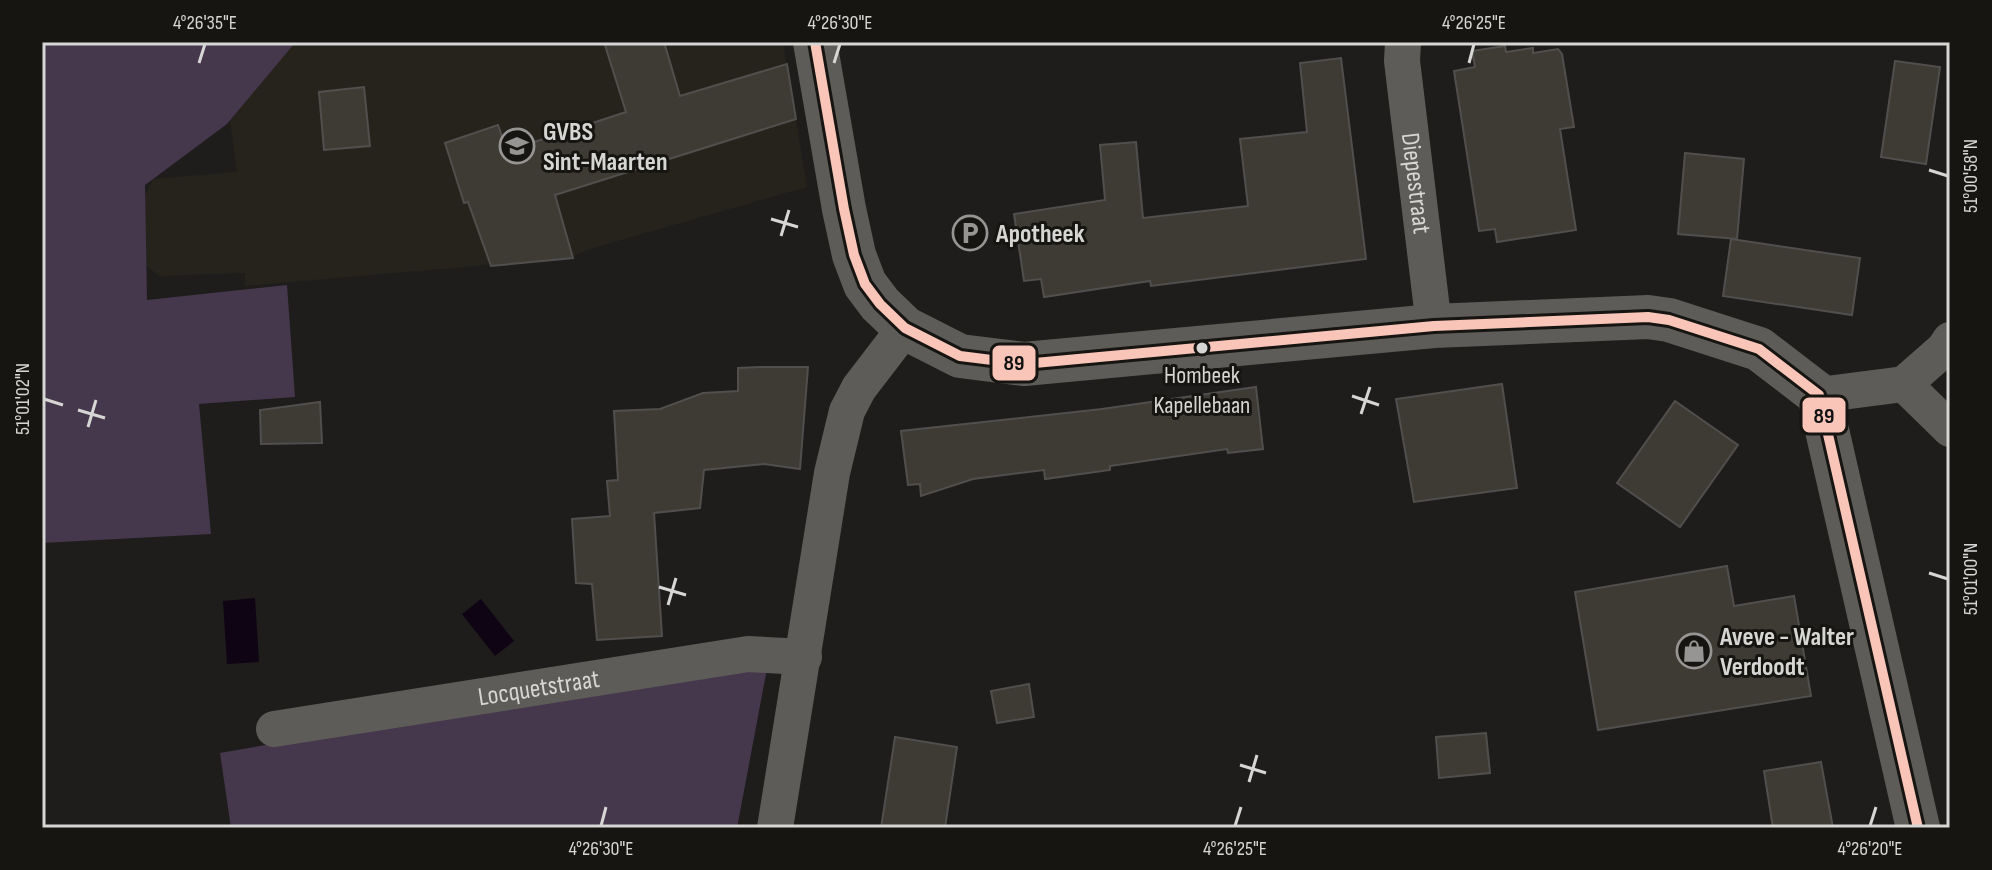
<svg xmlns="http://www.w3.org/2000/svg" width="1992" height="870" font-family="'Sofia Sans Condensed',sans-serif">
	<rect width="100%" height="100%" fill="#1e1d1c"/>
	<polygon fill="#26231c" points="288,42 783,42 807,187 593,248 568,258 245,286 245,273 159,276 142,262 138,210 153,179 237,172 230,121"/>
	<g fill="#45374c">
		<polygon points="42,42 292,42 294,44 227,124 145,185 147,300 287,285 295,397 199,404 211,534 42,543"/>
		<polygon points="769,658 737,828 231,828 220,753"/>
	</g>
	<g fill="#0f0414">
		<polygon points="255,598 259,662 227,664 223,601"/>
		<polygon points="481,599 514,641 495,656 462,614"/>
	</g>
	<g fill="#3e3b34" stroke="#504f4e" stroke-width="2">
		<polygon points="604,42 664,42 680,96 787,64 796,119 555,195 573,258 491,266 468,202 464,203 445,143 498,125 507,151 626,112"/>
		<polygon points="1505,46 1506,52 1533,48 1533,53 1558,49 1562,54 1574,127 1560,129 1576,230 1497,242 1495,229 1479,231 1454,71 1475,67 1472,51"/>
		<polygon points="1341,58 1366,259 1151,286 1150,281 1044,297 1041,279 1024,281 1014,214 1105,200 1100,145 1136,142 1143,218 1248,206 1240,139 1307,132 1300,63"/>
		<polygon points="1895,61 1940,67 1926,164 1881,157"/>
		<polygon points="364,87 370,146 324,150 319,92"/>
		<polygon points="1685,153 1744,159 1737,239 1678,234"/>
		<polygon points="1731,239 1860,258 1852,315 1723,296"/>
		<polygon points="760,367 808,367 800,469 764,464 704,470 700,508 654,513 662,636 597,640 592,584 576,583 572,519 610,516 607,481 618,480 614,411 660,409 703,393 738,391 738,368"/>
		<polygon points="1502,384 1517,488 1414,502 1396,399"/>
		<polygon points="1256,387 1263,449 1228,453 1227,449 1165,458 1110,466 1110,470 1045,479 1044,470 973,479 921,496 920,484 908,485 901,431 1102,409"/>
		<polygon points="1675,401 1738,445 1680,527 1617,483"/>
		<polygon points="320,402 322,443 261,444 260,410"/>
		<polygon points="1727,566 1734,606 1794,596 1811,696 1598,730 1575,592"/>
		<polygon points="1029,684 1034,717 997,723 991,691"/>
		<polygon points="1486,733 1490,773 1439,778 1436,737"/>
		<polygon points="895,737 957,747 945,828 881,828"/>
		<polygon points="1821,762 1833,828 1773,828 1764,771"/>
	</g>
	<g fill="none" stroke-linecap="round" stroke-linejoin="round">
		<g stroke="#5e5c58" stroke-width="36">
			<path id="s1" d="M1403,42L1402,61L1434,326"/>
			<polyline points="1904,384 1950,429"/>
			<polyline points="1904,384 1944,349 1950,340"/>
			<polyline points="1819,395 1904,384"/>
			<path id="s2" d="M274,729L748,654L804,657"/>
			<polyline points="775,828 832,473 847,411 859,388 905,328"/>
		</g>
		<polyline stroke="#5e5c58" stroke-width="44" points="815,42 844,209 854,255 865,284 880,304 905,328 960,356 1024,364 1434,326 1648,317 1669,320 1759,349 1819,395 1918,828"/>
		<g stroke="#161512" stroke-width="16">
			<polyline id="bus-1" points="815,42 844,209 854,255 865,284 880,304 905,328 960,356 1024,364 1434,326 1648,317 1669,320 1759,349 1819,395 1918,828"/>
		</g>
		<use href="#bus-1" stroke="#f9c5b8" stroke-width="10"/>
	</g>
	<path fill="none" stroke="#d6d6d4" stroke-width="3" d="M199,63L205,44M834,63L840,44M1469,63L1474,44M1929,170L1948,176M771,219L798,227M781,236L789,210M1352,396L1379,405M44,399L63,405M78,410L105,418M1361,414L1370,387M88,427L96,400M1929,573L1948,579M659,587L686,595M668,605L676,578M1240,765L1266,773M1249,782L1257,755M601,826L606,807M1235,826L1241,807M1870,826L1876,807"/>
	<defs>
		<g id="school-ring" transform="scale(1.8)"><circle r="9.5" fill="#161512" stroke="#969594" stroke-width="1.5"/><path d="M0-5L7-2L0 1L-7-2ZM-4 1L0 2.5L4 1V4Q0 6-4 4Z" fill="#969594"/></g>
		<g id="parking-ring" transform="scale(1.8)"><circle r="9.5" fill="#161512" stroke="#969594" stroke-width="1.5"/><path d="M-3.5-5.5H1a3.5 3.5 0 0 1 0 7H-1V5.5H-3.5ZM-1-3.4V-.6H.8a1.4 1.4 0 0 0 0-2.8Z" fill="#969594"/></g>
		<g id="shop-ring" transform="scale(1.8)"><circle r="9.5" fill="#161512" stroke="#969594" stroke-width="1.5"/><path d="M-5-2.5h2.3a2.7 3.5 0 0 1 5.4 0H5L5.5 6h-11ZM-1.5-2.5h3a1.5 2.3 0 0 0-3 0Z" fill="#969594"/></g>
	</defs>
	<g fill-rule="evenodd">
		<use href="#school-ring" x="517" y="146"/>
		<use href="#parking-ring" x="970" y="233"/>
		<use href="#shop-ring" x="1694" y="651"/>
	</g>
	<circle fill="#d6d6d4" stroke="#161512" stroke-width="3" cx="1202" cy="348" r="7"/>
	<g text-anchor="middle" stroke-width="6" stroke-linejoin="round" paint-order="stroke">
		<g font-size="24" fill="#d6d6d4" stroke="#161512">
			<text x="1202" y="383">Hombeek<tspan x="1202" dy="30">Kapellebaan</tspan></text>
		</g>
		<g font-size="26" font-weight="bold" fill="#d6d6d4" stroke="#161512" text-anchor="start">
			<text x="543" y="140">GVBS<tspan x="543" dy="30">Sint-Maarten</tspan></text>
			<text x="996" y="242">Apotheek</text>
			<text x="1720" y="645">Aveve - Walter<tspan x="1720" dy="30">Verdoodt</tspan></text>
		</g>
		<g font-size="26" fill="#d6d6d4" stroke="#161512">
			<text dy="9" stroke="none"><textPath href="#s1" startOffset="142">Diepestraat</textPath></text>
			<text dy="9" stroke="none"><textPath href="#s2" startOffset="268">Locquetstraat</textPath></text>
		</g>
	</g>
	<g stroke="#161512" stroke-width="3">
		<rect x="991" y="344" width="46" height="38" rx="8" fill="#f9c5b8"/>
		<rect x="1801" y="396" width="46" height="38" rx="8" fill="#f9c5b8"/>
	</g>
	<g font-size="22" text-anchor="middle" font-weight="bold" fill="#111">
		<text x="1014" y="370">89</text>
		<text x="1824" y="423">89</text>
	</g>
	<rect width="1992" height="870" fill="none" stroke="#161512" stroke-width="88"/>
	<rect x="44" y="44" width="1904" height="782" fill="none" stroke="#d6d6d4" stroke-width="3"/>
	<g font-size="20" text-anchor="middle" fill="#d6d6d4">
		<text x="205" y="29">4°26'35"E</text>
		<text x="840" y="29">4°26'30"E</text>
		<text x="1474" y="29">4°26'25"E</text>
		<text transform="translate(1970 176) rotate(-90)" y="7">51°00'58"N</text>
		<text transform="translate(22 399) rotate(-90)" y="7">51°01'02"N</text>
		<text transform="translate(1970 579) rotate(-90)" y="7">51°01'00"N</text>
		<text x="601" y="855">4°26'30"E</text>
		<text x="1235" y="855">4°26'25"E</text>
		<text x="1870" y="855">4°26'20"E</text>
	</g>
</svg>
